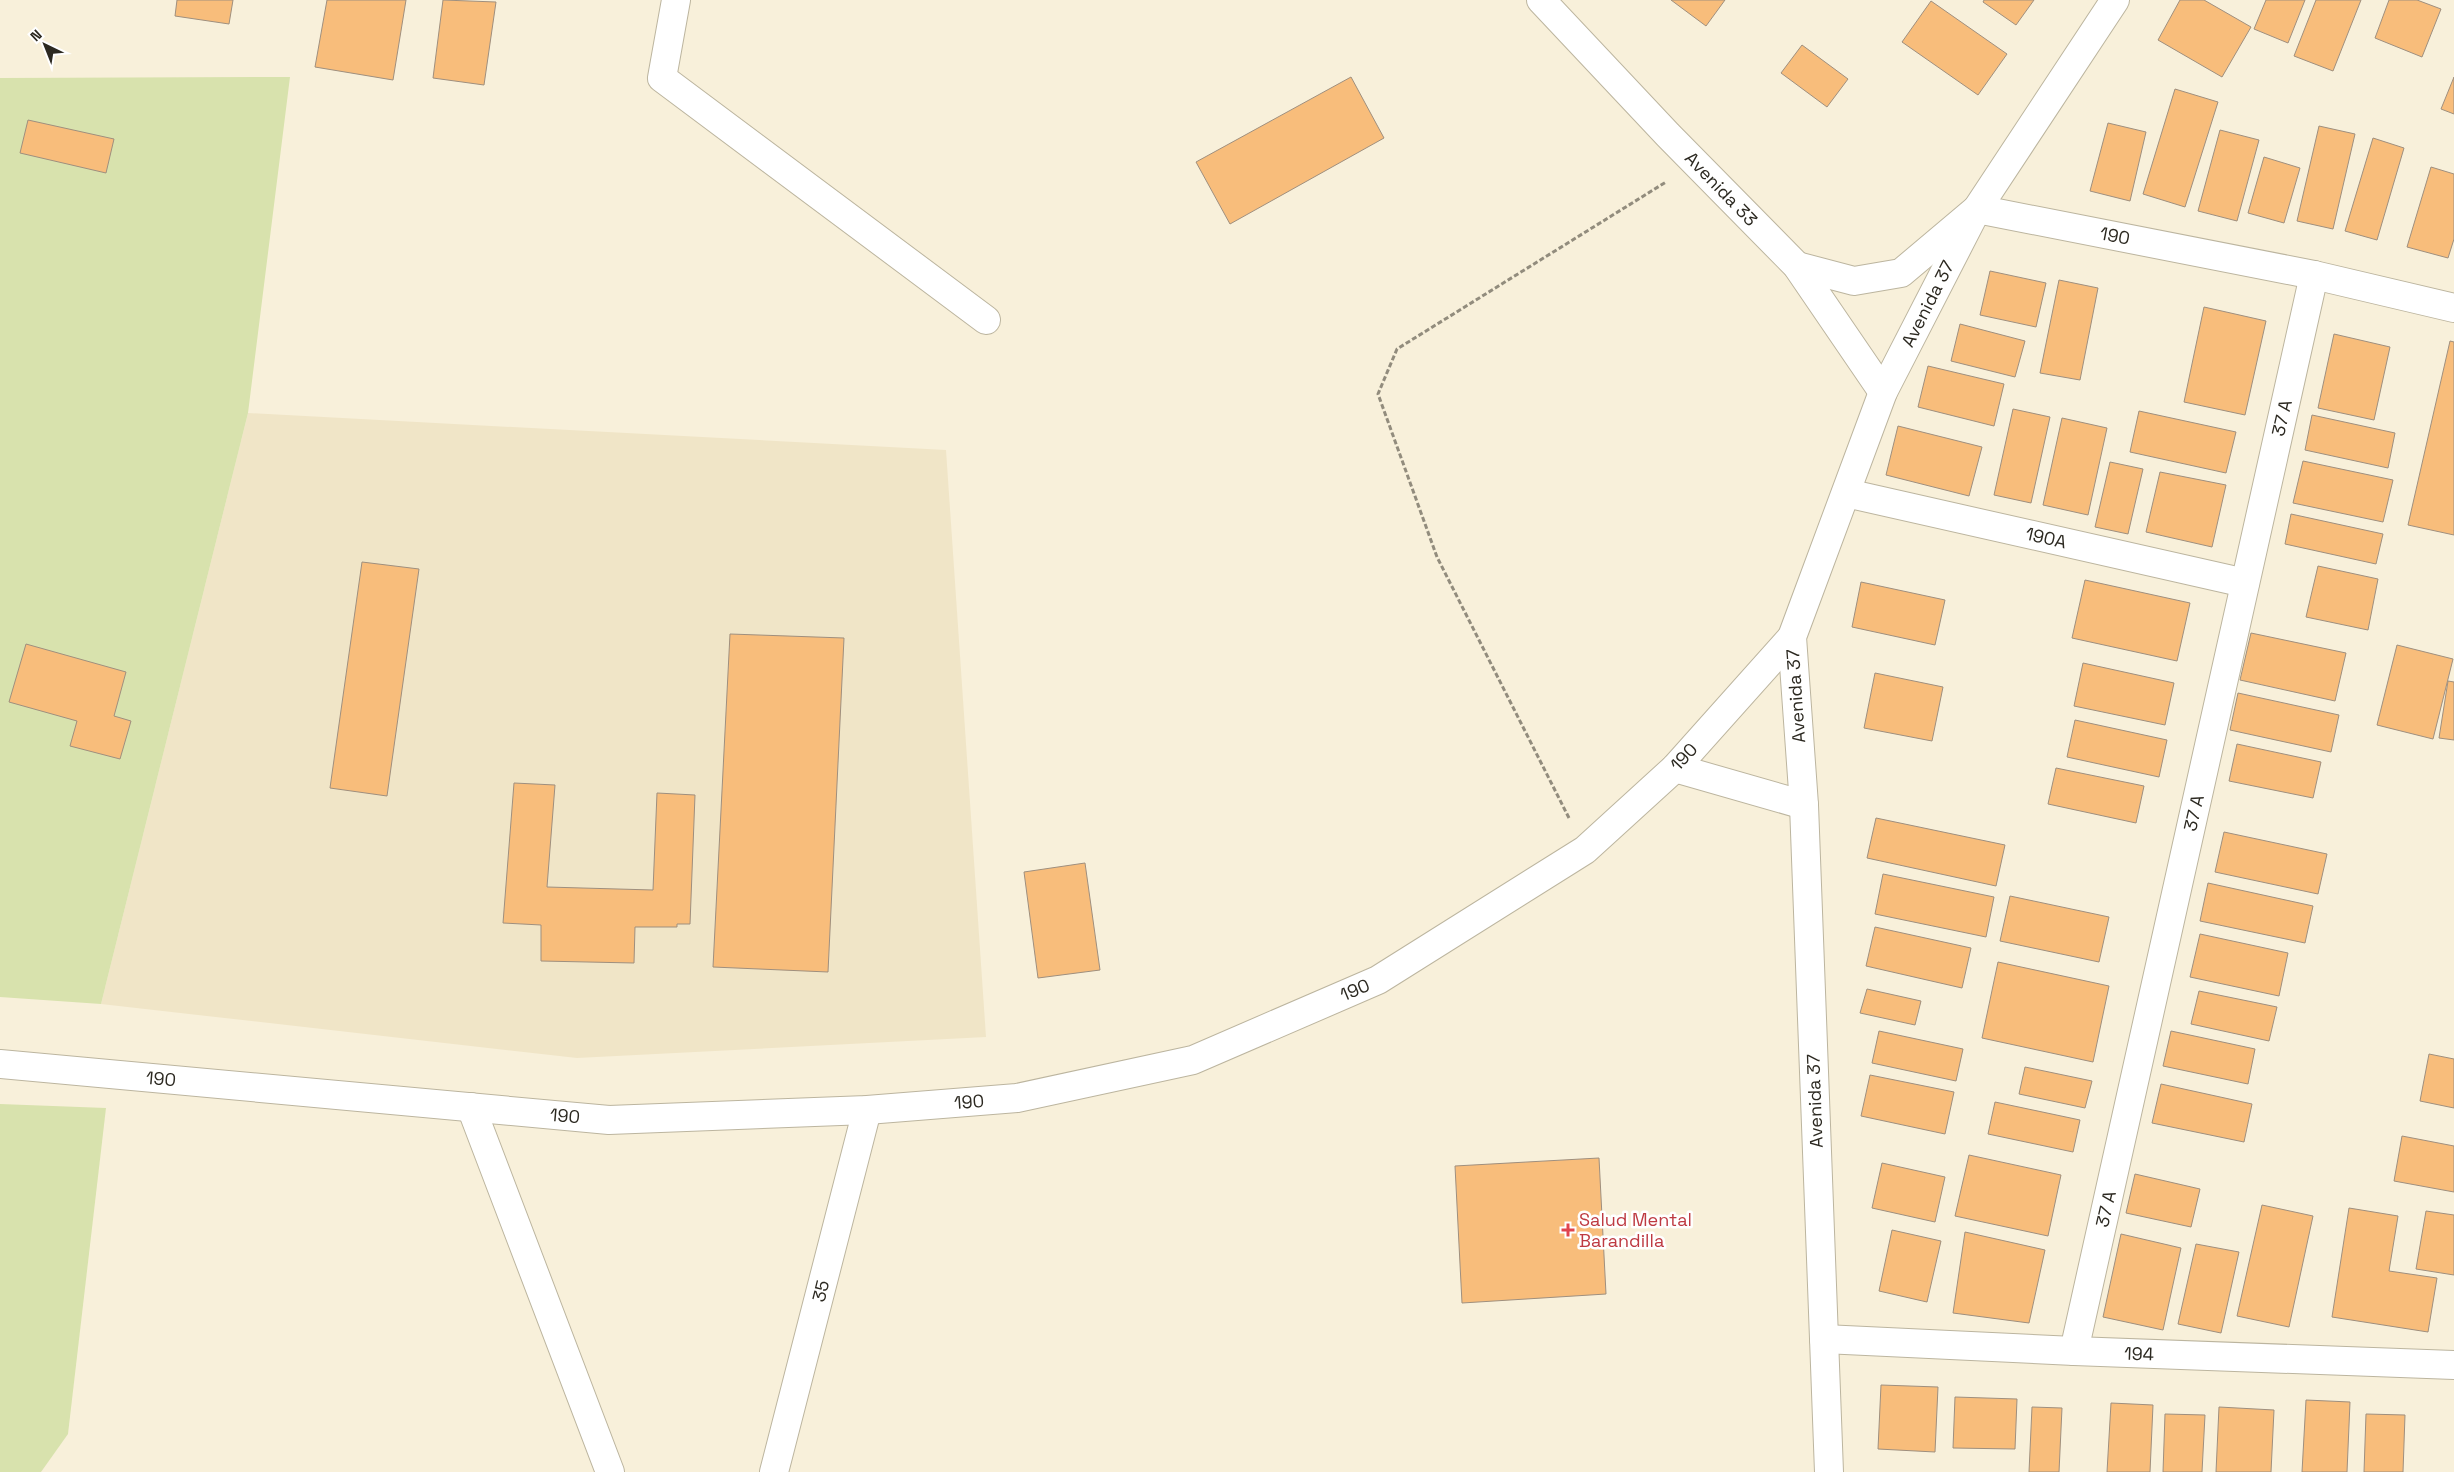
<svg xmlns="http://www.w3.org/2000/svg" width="2454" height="1472" font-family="'Space Grotesk',sans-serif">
	<rect width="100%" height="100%" fill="#f8f0da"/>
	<polygon fill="#f0e5c7" points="248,413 946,450 986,1037 577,1058 101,1004"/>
	<g fill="#d8e2ad">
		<polygon points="290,77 248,413 101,1004 0,997 0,78"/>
		<polygon points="0,1104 106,1108 68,1434 41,1472 0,1472"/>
	</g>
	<g fill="#f8bd7b" stroke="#9f8f7e">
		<polygon points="177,0 233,0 229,24 175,16"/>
		<polygon points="327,0 406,0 393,80 315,67"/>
		<polygon points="443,0 496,2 484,85 433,78"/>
		<polygon points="1671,0 1725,0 1706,26"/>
		<polygon points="1984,0 2034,0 2016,25 1983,2"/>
		<polygon points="2180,0 2204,0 2251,27 2222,77 2158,40"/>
		<polygon points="2266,0 2305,0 2288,43 2254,29"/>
		<polygon points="2316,0 2361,0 2333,71 2294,56"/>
		<polygon points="2389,0 2417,0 2441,9 2422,57 2375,38"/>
		<polygon points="1931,1 2007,54 1978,95 1902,42"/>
		<polygon points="1802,45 1848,79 1827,107 1781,73"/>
		<polygon points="1351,77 1384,138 1230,224 1196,162"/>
		<polygon points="2454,77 2454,114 2441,109"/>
		<polygon points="2175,89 2218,102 2185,207 2143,194"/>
		<polygon points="28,120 114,139 106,173 20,153"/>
		<polygon points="2108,123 2146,132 2130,201 2090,191"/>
		<polygon points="2319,126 2355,134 2333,229 2297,221"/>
		<polygon points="2220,130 2259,140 2237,221 2198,211"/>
		<polygon points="2373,138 2404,148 2377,240 2345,231"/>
		<polygon points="2264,157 2300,168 2284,223 2248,213"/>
		<polygon points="2431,167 2454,174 2454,239 2448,258 2407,247"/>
		<polygon points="1990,271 2046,283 2036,327 1980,315"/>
		<polygon points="2059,280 2098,288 2080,380 2040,373"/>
		<polygon points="2204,307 2266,321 2245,415 2184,402"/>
		<polygon points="1960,324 2025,341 2015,377 1951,361"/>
		<polygon points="2334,334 2390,347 2374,420 2318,408"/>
		<polygon points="2450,341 2454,342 2454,535 2408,525"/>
		<polygon points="1928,366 2004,384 1994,426 1918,407"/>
		<polygon points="2013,409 2050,417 2031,503 1994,495"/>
		<polygon points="2139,411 2236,432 2226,473 2130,452"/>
		<polygon points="2312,415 2395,433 2388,468 2305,450"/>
		<polygon points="2062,418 2107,428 2088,515 2043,505"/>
		<polygon points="1898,426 1982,447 1969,496 1886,475"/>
		<polygon points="2303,461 2393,480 2383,522 2293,503"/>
		<polygon points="2110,462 2143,469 2128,534 2095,527"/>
		<polygon points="2160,472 2226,485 2212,547 2146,532"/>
		<polygon points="2291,514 2383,534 2376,564 2285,544"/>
		<polygon points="362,562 419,569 387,796 330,788"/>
		<polygon points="2318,566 2378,579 2368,630 2306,617"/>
		<polygon points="2085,580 2190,603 2177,661 2072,638"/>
		<polygon points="1861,582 1945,600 1935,645 1852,627"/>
		<polygon points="2251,633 2346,653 2335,701 2240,680"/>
		<polygon points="730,634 844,638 828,972 713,967"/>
		<polygon points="26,644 126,672 114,716 131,721 120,759 70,746 77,721 9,702"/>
		<polygon points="2397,645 2453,659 2433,739 2377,725"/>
		<polygon points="2083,663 2174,683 2165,725 2074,706"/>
		<polygon points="1875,673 1943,687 1932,741 1864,728"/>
		<polygon points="2448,681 2454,682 2454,740 2439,738"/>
		<polygon points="2238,693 2339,715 2331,752 2230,730"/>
		<polygon points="2075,720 2167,740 2159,777 2067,757"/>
		<polygon points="2237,744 2321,762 2313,798 2229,781"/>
		<polygon points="2056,768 2144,786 2136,823 2048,804"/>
		<polygon points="514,783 555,785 547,887 653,890 657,793 695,795 690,924 677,924 677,927 635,927 634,963 541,961 541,925 503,923"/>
		<polygon points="1876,818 2005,845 1996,886 1867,858"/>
		<polygon points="2224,832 2327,854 2318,894 2215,872"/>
		<polygon points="1085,863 1100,970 1038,978 1024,872"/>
		<polygon points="1883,874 1994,897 1986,937 1875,914"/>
		<polygon points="2208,883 2313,906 2305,943 2200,921"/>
		<polygon points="2010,896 2109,917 2099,962 2000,941"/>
		<polygon points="1875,927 1971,948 1962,988 1866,966"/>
		<polygon points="2200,934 2288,953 2279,996 2190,977"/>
		<polygon points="1998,962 2109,986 2093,1062 1982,1038"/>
		<polygon points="1867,989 1921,1001 1915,1025 1860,1013"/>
		<polygon points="2199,991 2277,1007 2269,1041 2191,1024"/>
		<polygon points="1879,1031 1963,1049 1956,1081 1872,1063"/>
		<polygon points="2171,1031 2255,1049 2248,1084 2163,1066"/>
		<polygon points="2429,1054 2454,1059 2454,1108 2420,1101"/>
		<polygon points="2025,1067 2092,1081 2085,1108 2019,1094"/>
		<polygon points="1870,1075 1954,1092 1945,1134 1861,1116"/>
		<polygon points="2161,1084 2252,1104 2244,1142 2152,1123"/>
		<polygon points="1995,1102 2080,1120 2073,1152 1988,1134"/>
		<polygon points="2402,1136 2454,1146 2454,1192 2394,1181"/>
		<polygon points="1969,1155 2061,1175 2048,1236 1955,1216"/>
		<polygon points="1599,1158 1606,1294 1462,1303 1455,1166"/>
		<polygon points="1882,1163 1945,1177 1935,1222 1872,1208"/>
		<polygon points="2135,1174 2200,1189 2191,1227 2126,1213"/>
		<polygon points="2262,1205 2313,1216 2289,1327 2237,1316"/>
		<polygon points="2349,1208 2398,1216 2389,1271 2437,1278 2428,1332 2332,1317"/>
		<polygon points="2426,1211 2454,1215 2454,1275 2416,1269"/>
		<polygon points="1892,1230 1941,1241 1927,1302 1879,1291"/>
		<polygon points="1965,1232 2045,1250 2029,1323 1953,1313"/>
		<polygon points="2121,1234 2181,1248 2163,1330 2103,1317"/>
		<polygon points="2196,1244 2239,1252 2221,1333 2178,1324"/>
		<polygon points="1881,1385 1938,1387 1935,1452 1878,1449"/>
		<polygon points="1955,1397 2017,1399 2015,1449 1953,1448"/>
		<polygon points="2306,1400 2350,1402 2347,1472 2302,1472"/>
		<polygon points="2111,1403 2153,1405 2150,1472 2107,1472"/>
		<polygon points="2032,1407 2062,1408 2059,1472 2029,1472"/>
		<polygon points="2219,1407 2274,1410 2271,1472 2216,1472"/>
		<polygon points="2165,1414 2205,1415 2202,1472 2163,1472"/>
		<polygon points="2366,1414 2405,1415 2403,1472 2364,1472"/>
	</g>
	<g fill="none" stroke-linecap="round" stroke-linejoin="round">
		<g stroke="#bcb59f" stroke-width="30">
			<g id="minor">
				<polyline points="676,0 662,78 986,320"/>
				<polyline points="1541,0 1668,135 1797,266 1883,392"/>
				<polyline points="1797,266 1854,281 1901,273 1977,209 2314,275 2454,308"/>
				<polyline points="1846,493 2245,583"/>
				<polyline points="1675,768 1804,805"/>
				<polyline points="0,1064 609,1120 867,1110 1017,1098 1193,1060 1378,980 1585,850 1675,768 1792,637"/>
				<polyline points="471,1107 610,1472"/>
				<polyline points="1824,1339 2074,1351 2454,1365"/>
				<polyline points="2074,1351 2314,275"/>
				<polyline points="774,1472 867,1110"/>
				<polyline points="1829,1472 1804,805 1792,637 1883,392 1977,209 2115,0"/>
			</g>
		</g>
		<polyline stroke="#928c7d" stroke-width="3" stroke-dasharray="5 2.5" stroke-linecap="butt" points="1569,818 1437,557 1378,394 1397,349 1666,182"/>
		<use href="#minor" stroke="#fff" stroke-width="28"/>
	</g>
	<path fill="#e0444e" stroke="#fff" stroke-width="2" d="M1565.5 1222.5h5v5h5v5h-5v5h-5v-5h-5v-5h5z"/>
	<g text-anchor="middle" stroke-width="5" stroke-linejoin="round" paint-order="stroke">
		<g font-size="18" fill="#2c2921" stroke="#fff">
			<text transform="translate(1721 189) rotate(46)" y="6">Avenida 33</text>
			<text transform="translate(2115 236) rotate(11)" y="6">190</text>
			<text transform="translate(1928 304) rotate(-63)" y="6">Avenida 37</text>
			<text transform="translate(2282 418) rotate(-77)" y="6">37 A</text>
			<text transform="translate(2046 538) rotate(13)" y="6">190A</text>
			<text transform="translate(1796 696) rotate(-94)" y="6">Avenida 37</text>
			<text transform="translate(1684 757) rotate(-47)" y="6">190</text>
			<text transform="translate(2194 813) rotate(-77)" y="6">37 A</text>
			<text transform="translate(1355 990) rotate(-23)" y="6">190</text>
			<text transform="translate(161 1079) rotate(5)" y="6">190</text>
			<text transform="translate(1815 1101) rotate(-92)" y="6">Avenida 37</text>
			<text transform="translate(969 1102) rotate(-4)" y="6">190</text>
			<text transform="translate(565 1116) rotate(5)" y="6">190</text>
			<text transform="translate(2106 1209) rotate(-77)" y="6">37 A</text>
			<text transform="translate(821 1291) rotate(-76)" y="6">35</text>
			<text transform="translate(2139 1354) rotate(2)" y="6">194</text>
		</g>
		<g font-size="18" fill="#be3a42" stroke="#fff" text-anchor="start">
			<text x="1579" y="1226">Salud Mental<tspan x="1579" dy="21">Barandilla</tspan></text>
		</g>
	</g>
	<g transform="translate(45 45) rotate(317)" stroke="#ffffff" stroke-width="4" paint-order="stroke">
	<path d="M0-4L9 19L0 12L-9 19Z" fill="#2c2921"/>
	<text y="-8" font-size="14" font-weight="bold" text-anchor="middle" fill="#2c2921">N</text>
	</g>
</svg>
